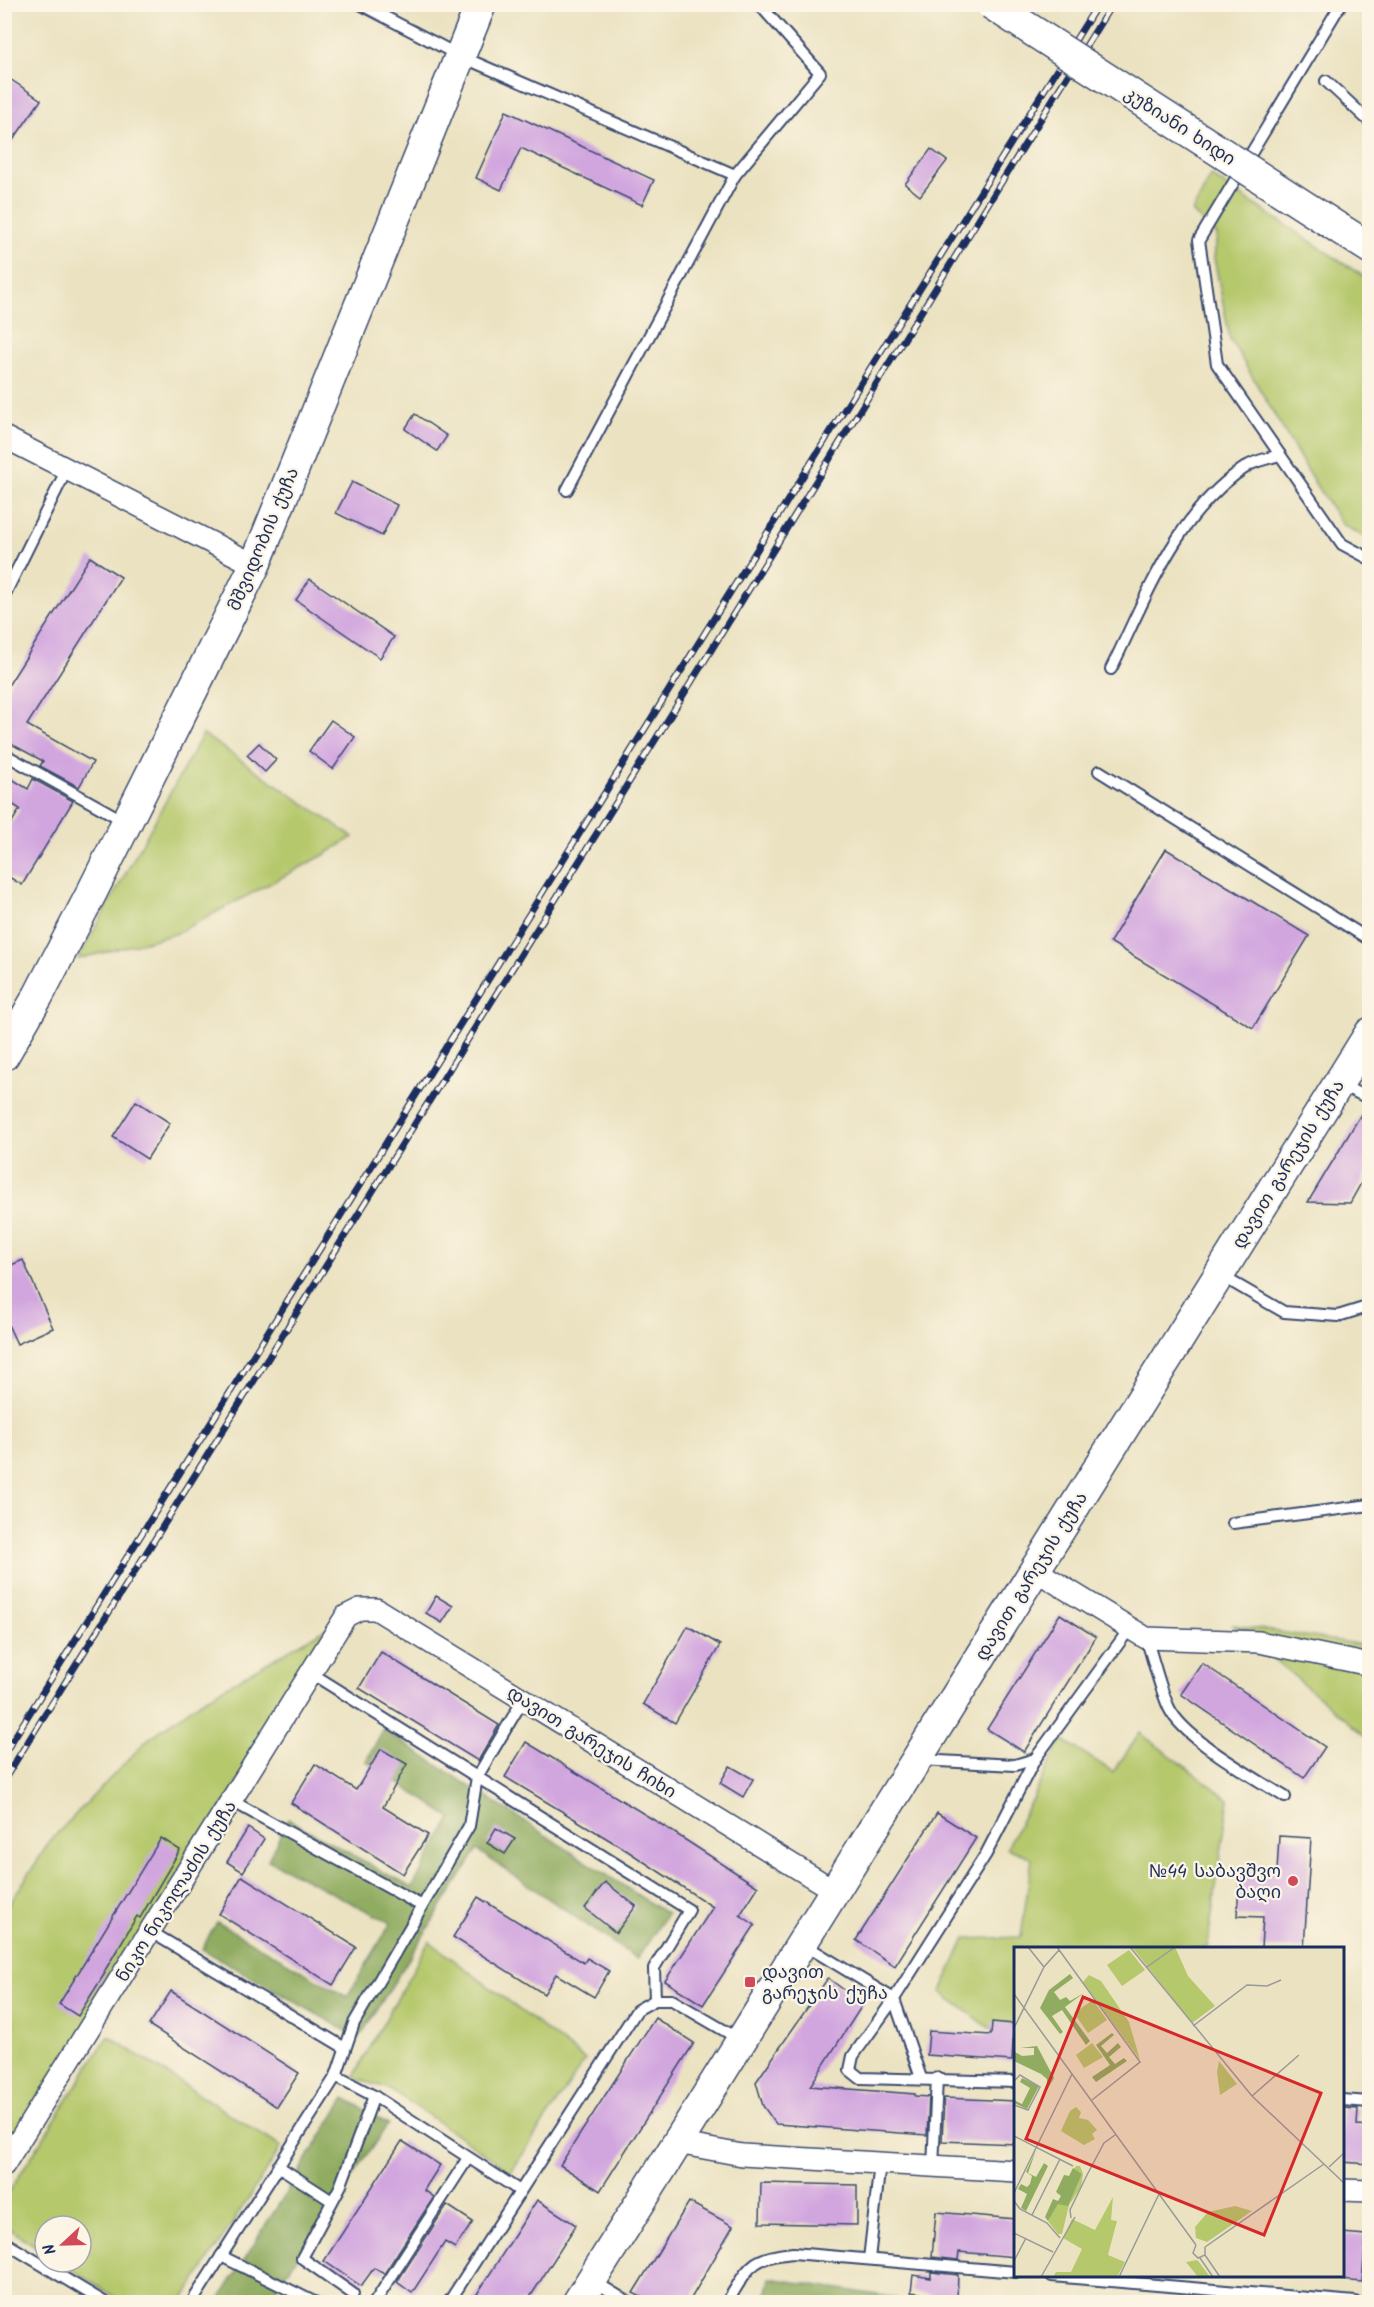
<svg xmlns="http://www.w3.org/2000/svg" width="1374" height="2307" font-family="Kalam,'Noto Sans Georgian',sans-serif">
	<rect width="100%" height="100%" fill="#fcf5e5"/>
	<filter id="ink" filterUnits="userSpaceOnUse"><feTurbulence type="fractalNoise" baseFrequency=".0167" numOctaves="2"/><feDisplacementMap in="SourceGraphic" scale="12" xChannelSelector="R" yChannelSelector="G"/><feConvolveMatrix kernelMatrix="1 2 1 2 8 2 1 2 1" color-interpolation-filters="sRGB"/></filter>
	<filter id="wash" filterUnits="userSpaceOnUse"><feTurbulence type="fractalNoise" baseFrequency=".008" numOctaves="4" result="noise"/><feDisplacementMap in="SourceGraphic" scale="24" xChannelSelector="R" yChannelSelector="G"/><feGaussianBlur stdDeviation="1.35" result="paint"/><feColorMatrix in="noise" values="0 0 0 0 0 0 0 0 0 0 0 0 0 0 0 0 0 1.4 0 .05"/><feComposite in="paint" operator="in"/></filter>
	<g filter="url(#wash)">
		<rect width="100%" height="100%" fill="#ebe2c1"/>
		<g fill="#b5c86c" stroke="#687c65" stroke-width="1.5">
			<polygon points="1211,176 1369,280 1369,540 1342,524 1316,485 1230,339 1214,258 1217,235 1192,212"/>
			<polygon points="203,734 353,837 324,855 175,934 78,959"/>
			<polygon points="334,1624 5,2164 5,1911 50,1841 147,1740 201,1701"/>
			<polygon points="1233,1625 1369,1646 1369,1739"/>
			<polygon points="1140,1733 1229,1799 1207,1948 1016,1948 1015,2033 995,2032 941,1992 965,1939 1021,1937 1032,1858 1007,1848 1062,1739 1113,1772"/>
			<polygon points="429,1941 585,2060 511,2172 390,2089 353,2078"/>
			<polygon points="108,2036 281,2147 182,2302 123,2302 60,2262 81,2262 81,2226 45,2226 45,2252 5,2226 5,2198"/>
		</g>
		<g fill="#90ac60" stroke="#566e5f" stroke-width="1.5">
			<polygon points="383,1730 667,1914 637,1959 477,1850 359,2038 202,1949 217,1922 347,1997 391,1923 268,1860 288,1819 412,1888 451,1818 366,1761"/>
			<polygon points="345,2098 388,2124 267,2302 218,2302"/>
			<polygon points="770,2278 896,2298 896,2302 765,2302"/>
		</g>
		<g id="blocks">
			<g fill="#d1a6df">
				<polygon points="4,75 41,100 4,153"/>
				<polygon points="506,111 654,180 642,205 521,148 501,190 476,178"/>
				<polygon points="931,149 947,161 920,196 905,184"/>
				<polygon points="415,414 447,436 437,451 405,429"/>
				<polygon points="352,482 397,505 382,536 336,513"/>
				<polygon points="90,557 121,577 27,725 93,762 79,787 40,766 43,761 4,740 4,692"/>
				<polygon points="310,579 394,637 380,658 296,600"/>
				<polygon points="331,720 355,737 333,769 309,751"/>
				<polygon points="259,743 276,760 265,772 247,755"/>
				<polygon points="4,774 28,789 33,779 73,801 22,885 4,874 4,835 20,809 4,799"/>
				<polygon points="1166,849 1309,936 1253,1028 1110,942"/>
				<polygon points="136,1101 170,1123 147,1159 113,1137"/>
				<polygon points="1366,1106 1370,1106 1370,1167 1350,1203 1308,1202"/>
				<polygon points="23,1260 53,1328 17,1344 4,1316 4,1268"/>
				<polygon points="436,1596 453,1606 442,1623 426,1613"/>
				<polygon points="1060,1614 1096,1637 1024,1752 987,1729"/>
				<polygon points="688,1626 720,1645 675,1723 643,1704"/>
				<polygon points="381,1652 499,1725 478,1761 359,1688"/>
				<polygon points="1202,1663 1325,1747 1304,1778 1181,1694"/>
				<polygon points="526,1742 667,1828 758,1887 740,1915 755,1925 703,2005 665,1981 713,1907 626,1850 505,1777"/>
				<polygon points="381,1749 407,1764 383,1807 428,1835 403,1874 291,1803 315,1764 356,1790"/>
				<polygon points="730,1766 753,1779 743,1797 720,1783"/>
				<polygon points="937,1813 976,1838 895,1966 856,1940"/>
				<polygon points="248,1828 264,1839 243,1872 227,1862"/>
				<polygon points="496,1828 515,1839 505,1854 487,1843"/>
				<polygon points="1279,1836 1311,1838 1304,1948 1261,1948 1263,1917 1237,1916 1240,1870 1277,1872"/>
				<polygon points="161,1838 180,1850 140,1918 137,1916 104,1972 105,1973 78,2016 59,2004"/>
				<polygon points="242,1876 356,1947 333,1985 219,1914"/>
				<polygon points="605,1882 636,1906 616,1933 585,1908"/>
				<polygon points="478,1897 584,1963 587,1958 609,1971 594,1997 556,1974 544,1994 453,1937"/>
				<polygon points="828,1978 863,2004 810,2086 915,2094 915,2096 929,2097 927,2135 776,2124 763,2106 756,2082"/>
				<polygon points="171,1991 299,2073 277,2107 149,2025"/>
				<polygon points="655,2018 694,2043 600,2191 560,2165"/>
				<polygon points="992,2022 1014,2024 1012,2061 927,2055 929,2031 991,2035"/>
				<polygon points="944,2098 1016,2101 1016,2144 942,2141"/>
				<polygon points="1342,2108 1358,2109 1357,2125 1370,2126 1370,2164 1342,2162"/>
				<polygon points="402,2141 440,2165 424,2190 434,2197 384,2274 374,2268 361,2286 324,2261"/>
				<polygon points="761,2183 857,2185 857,2225 760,2223"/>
				<polygon points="537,2200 576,2225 527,2302 472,2302"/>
				<polygon points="689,2202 733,2226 689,2302 651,2302 633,2293"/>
				<polygon points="447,2205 473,2222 455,2248 445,2242 412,2293 397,2282"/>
				<polygon points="936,2212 1016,2219 1016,2257 959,2252 958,2260 932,2257"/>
				<polygon points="1342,2233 1366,2235 1362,2282 1342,2280"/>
				<polygon points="931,2272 958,2275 957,2299 911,2292 913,2275 931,2278"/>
			</g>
		</g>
	</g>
	<g filter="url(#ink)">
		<use href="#blocks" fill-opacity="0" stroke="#3a4a6d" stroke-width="1.5"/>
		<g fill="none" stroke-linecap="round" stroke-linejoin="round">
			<g stroke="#3a4a6d" stroke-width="14">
				<g id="lane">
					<polyline points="360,4 460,56 735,175 820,73 759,4"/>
					<polyline points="1341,4 1199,240 1217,364 1342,544 1370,559"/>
					<polyline points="4,8 7,4"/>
					<polyline points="1326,81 1370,122"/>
					<polyline points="567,490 735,175"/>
					<polyline points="4,596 67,469"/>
					<path d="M1111,669C1147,596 1177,510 1249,465C1258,460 1270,458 1280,455"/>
					<polyline points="4,754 126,822"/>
					<polyline points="1099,771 1370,940"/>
					<polyline points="1368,939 1370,926"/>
					<polyline points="1341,1085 1370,1099"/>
					<polyline points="1220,1275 1284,1312 1338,1316 1370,1306"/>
					<polyline points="1233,1523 1370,1505"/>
					<path d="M1146,1638C1154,1661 1159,1686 1169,1708C1185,1740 1254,1777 1285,1797"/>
					<polyline points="311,1673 689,1910 654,1968 655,2000"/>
					<polyline points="920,1760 1015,1765 1035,1759 1130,1628"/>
					<polyline points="232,1801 422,1906"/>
					<polyline points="151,1932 345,2048"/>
					<polyline points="803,1944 894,1999 853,2056 850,2070 860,2078 1016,2082"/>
					<polyline points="336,2076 374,2096 520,2191"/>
					<polyline points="921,2078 894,1999 986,1854 1035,1759"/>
					<polyline points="1342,2100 1370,2102"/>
					<polyline points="278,2166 332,2201"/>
					<polyline points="933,2167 937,2078"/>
					<polyline points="4,2242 104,2302"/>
					<polyline points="221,2256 314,2302"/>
					<polyline points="869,2259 880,2163"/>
					<polyline points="1052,2276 1355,2302"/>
					<polyline points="592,2280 628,2302"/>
					<polyline points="353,2294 302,2258 340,2187 374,2096"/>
					<polyline points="192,2302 336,2076 354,2023 469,1826 477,1777 523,1700"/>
					<polyline points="375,2302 468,2158"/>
					<polyline points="449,2302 637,2010 655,2000 672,2000 739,2039"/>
					<path d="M727,2302C749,2268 749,2257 793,2253L1016,2272"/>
				</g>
			</g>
			<g stroke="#3a4a6d" stroke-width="24">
				<g id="street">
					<polyline points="4,437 255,565"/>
					<polyline points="1035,1570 1146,1638 1259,1642 1370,1665"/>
					<polyline points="677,2143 742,2155 1016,2171"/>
					<polyline points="4,2165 346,1616 360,1609 376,1609 835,1891"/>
					<polyline points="1342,2190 1370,2191"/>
				</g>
			</g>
			<g stroke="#3a4a6d" stroke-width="33">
				<g id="secondary">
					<polyline points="1340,229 1370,248"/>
					<polyline points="4,1055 38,996 92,892 255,565 481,4"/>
					<polyline points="578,2302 1370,1033"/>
				</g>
			</g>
			<use href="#lane" stroke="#fff" stroke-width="10"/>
			<use href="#street" stroke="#fff" stroke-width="21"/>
			<use href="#secondary" stroke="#fff" stroke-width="30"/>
			<g stroke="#1b2f5e" stroke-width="7">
				<g id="rail">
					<polyline points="4,1754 1098,4"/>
					<polyline points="4,1780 664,726 1112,4"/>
				</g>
			</g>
			<use href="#rail" stroke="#fcf5e5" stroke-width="4.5" stroke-dasharray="14" stroke-linecap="butt"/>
			<g stroke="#3a4a6d" stroke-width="33" stroke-linecap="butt">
				<polyline id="secondary-bridge" points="991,4 1340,229"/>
			</g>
			<use href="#secondary-bridge" stroke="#fff" stroke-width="30"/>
		</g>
	</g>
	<g fill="#d1495b" stroke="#fcf5e5" stroke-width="2">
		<circle cx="1293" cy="1881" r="6"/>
		<rect x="744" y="1976" width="12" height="12" rx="3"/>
	</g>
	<g text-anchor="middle" stroke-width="4.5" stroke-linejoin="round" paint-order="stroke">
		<g font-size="18" fill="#1b2f5e" stroke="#fcf5e5">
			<text transform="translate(1180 126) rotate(33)" y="6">კუზიანი ხიდი</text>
			<text transform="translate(263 539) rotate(-67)" y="6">მშვიდობის ქუჩა</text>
			<text transform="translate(1288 1164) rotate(-58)" y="6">დავით გარეჯის ქუჩა</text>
			<text transform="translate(1031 1576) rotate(-58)" y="6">დავით გარეჯის ქუჩა</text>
			<text transform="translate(592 1742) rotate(32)" y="6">დავით გარეჯის ჩიხი</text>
			<text transform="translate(176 1891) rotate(-58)" y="6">ნიკო ნიკოლაძის ქუჩა</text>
		</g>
		<g font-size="18" fill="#1b2f5e" stroke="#fcf5e5" text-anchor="end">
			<text x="1281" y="1877">№44 საბავშვო<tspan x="1281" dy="21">ბაღი</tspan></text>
			<text x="762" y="1978" text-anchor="start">დავით<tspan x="762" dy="21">გარეჯის ქუჩა</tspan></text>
		</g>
	</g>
	<g transform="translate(1014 1947)">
		<rect width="330" height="330" fill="#ebe2c1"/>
		<path d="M118,0H161L174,29L201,59L178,76ZM115,3L131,23L108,39L93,18ZM75,28L87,34L115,75L126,113L69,35ZM79,53L93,73L74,86L60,66ZM78,96L89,110L70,121L62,108ZM205,114L223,137L206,148L203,125ZM62,160L67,165L65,171L74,173L83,183L78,187L81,192L70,198L47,184L56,164ZM62,219H66L69,227L67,240L55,258L48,287H44L34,274L44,256L54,258L68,227L60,222ZM99,250L97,273L103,274L94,308L111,315L103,330H39L42,325H57L68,302L49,291L58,272L81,283ZM221,259L238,264L193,295L182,291L181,280L194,265ZM183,313L185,315L196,330H184L172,315Z" fill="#b5c86c"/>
		<path d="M56,27L59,31L40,45L46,53L52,50L56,54L70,46L51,60L76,94L72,98L48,63L38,69L49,85L46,87L26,61L35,43ZM98,86L100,88L87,99L93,106L104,96L107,100L95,110L101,117L110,111L113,114L82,135L78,130L96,118L82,98ZM23,99L40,131L33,143V132L27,127L0,114L1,105L8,109L20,108V101H6ZM8,131L25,139L13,162L0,156V153L8,157L16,141L6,135ZM22,203L14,226L22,230L30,216L34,219L12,264L7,261L13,247L4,242L7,237L13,240L16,237L18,229L12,225ZM59,221L68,227L54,259L44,257L34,274L31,270L39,252L44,254L47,249L42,245L50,228L55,229Z" fill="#90ac60"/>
		<path fill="none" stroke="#989a99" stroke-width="1.5" d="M14,0L30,20M43,0L126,115L78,153M116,0L238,149L330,236M133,20L161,0M0,47L182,298M179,79L233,38L253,39L267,33M0,81L30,20L45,3M0,134L6,128L26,140L14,163L0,158M238,149L285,108M0,189L59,219M315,220L330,206M0,246L58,127M0,254L6,262L33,276L46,291M18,268L46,212M57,271L56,263L73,228L90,196L101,188M0,286L39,305M182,298L179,306L184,311L191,308V300M191,300L310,217M191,308L206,330M186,311L199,330M0,314L12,291M27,330L61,270M105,330L145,247"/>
		<path fill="#d62828" fill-opacity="0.15" stroke="#d62828" stroke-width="3" d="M69,50L307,146L250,288L12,192Z"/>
		<rect width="330" height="330" fill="none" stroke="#1b2f5e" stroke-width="3"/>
	</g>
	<rect width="1374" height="2307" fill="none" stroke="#fcf5e5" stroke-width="24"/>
	<g transform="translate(63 2244) rotate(248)"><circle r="28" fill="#fcf5e5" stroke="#a2a6af" stroke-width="1.5"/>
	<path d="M0-4.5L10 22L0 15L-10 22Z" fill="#d1495b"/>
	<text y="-9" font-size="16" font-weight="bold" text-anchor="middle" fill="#1b2f5e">N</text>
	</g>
</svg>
